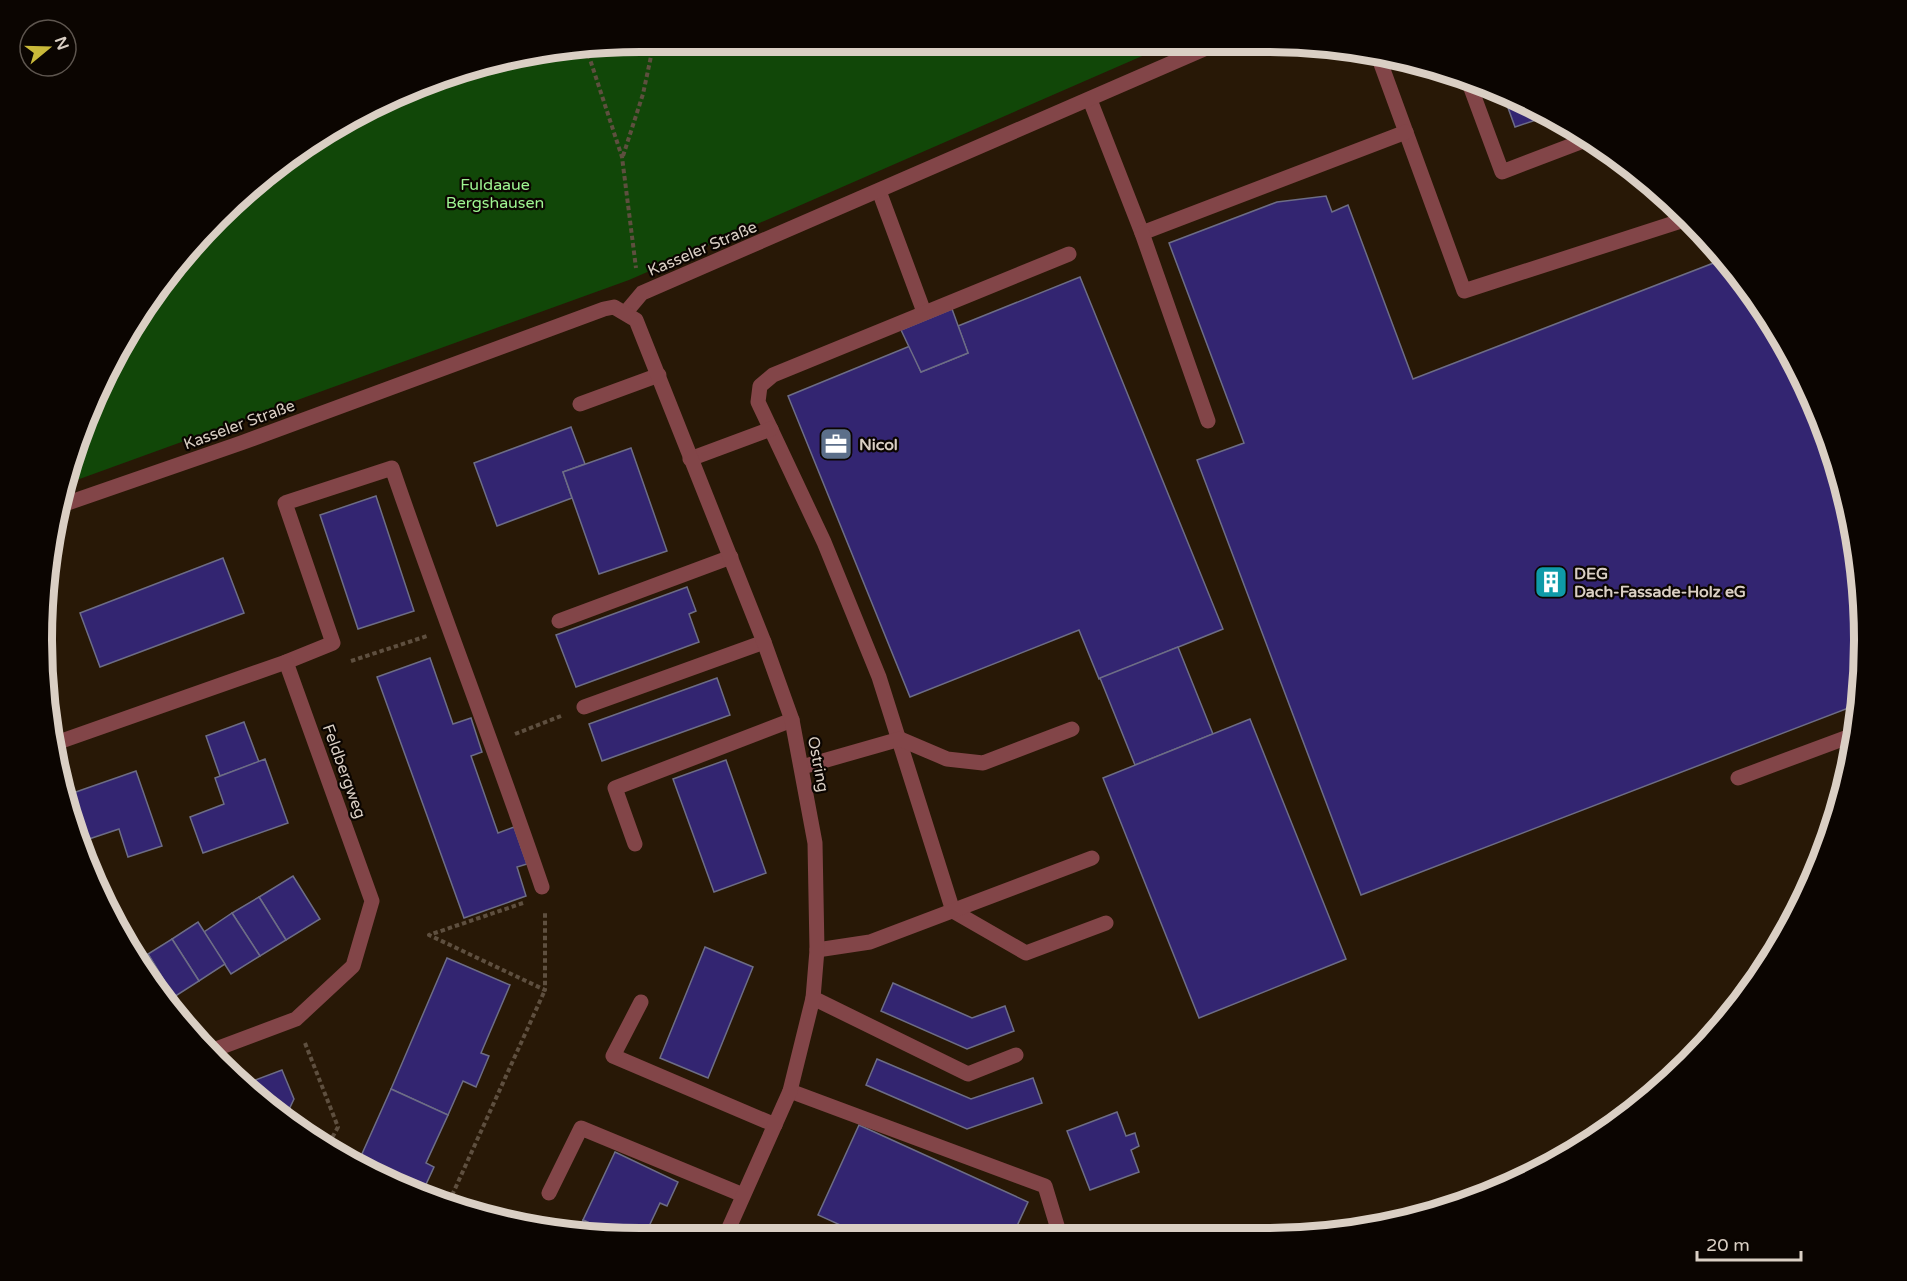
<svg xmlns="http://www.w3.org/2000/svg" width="1907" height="1281" font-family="'Varela Round',sans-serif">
	<rect width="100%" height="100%" fill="#281806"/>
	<polygon fill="#114708" points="1172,43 629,280 63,485 87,412 166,276 246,191 308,143 448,74 562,47"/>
	<g fill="#332571" stroke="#6d6d86" stroke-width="1.5">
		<polygon points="1503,94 1532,104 1551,115 1515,127"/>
		<polygon points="1326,196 1332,212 1348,205 1413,379 1724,259 1764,308 1819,411 1853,523 1865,640 1859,704 1361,895 1197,460 1244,443 1169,243 1277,202"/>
		<polygon points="1080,277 1223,629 1099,679 1079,630 910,697 788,396 910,346 921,372 968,353 958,326"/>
		<polygon points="952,309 968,353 921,372 901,330"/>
		<polygon points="571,427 585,464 563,472 572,498 497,526 474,463"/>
		<polygon points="631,448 667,551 599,574 563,472"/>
		<polygon points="376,496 414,611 358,629 320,515"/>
		<polygon points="223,558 244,613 100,667 80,613"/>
		<polygon points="687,587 696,611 689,614 699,642 576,687 556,635"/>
		<polygon points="1178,647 1213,734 1135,765 1100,678"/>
		<polygon points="430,658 453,724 471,718 482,752 471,756 498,833 514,827 527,864 517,867 526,896 464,918 377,677"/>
		<polygon points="717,678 730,715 602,761 589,724"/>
		<polygon points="1250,719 1346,959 1199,1018 1103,778"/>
		<polygon points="244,722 259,762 220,776 206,736"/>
		<polygon points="265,759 288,823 203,853 190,817 224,804 215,778"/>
		<polygon points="726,760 766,873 714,892 673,779"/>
		<polygon points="136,771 162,846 128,857 119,829 86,840 70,794"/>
		<polygon points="293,876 320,919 286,940 259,897"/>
		<polygon points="259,897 286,940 260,956 232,913"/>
		<polygon points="232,913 260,956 231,974 204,932"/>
		<polygon points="198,922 225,964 199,981 172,939"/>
		<polygon points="172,939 199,981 174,997 148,954"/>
		<polygon points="705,947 753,967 708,1078 660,1058"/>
		<polygon points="148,954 174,997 169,1000 138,960"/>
		<polygon points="447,958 510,985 481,1053 489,1056 476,1087 463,1081 448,1115 391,1089"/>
		<polygon points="893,983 972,1018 1005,1006 1014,1031 967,1049 881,1011"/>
		<polygon points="877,1059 971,1099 1033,1078 1042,1103 967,1129 866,1085"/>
		<polygon points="282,1070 294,1099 284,1120 242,1085"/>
		<polygon points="391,1089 448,1115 426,1163 434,1167 422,1193 375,1177 357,1165"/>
		<polygon points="1117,1112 1126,1136 1135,1133 1139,1146 1131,1150 1139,1172 1090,1190 1067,1131"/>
		<polygon points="859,1125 1028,1202 1011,1239 871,1239 818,1215"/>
		<polygon points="615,1152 678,1182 667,1206 660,1203 643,1239 619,1237 583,1220"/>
		<polygon points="583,1220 619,1237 577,1233"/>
	</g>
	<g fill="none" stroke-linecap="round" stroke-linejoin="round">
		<g stroke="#5e4f3f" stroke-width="4" stroke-dasharray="4.5 3" stroke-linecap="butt">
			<polyline points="586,47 622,157 636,268"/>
			<polyline points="623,156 643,94 653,47"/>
			<polyline points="351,661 427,636"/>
			<polyline points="515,734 561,716"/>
			<polyline points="523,903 429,935 545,990 545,911"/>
			<polyline points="305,1043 338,1127 327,1147"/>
			<polyline points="449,1202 545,990"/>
		</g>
		<g stroke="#824548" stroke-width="15">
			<polyline points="1377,53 1464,291 1690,218"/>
			<polyline points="1469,83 1502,172 1591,138"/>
			<polyline points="1090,100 1142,233 1406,132"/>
			<polyline points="879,191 924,312"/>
			<polyline points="1142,233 1208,421"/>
			<polyline points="1069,254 773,375 760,386 758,402 824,542 879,677 953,911 1026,953 1106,923"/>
			<polyline points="580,404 659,375"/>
			<polyline points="690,459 771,429"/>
			<polyline points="559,621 731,557"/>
			<path d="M286,662L333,643L285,503L392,468C440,608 494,746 542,887"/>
			<polyline points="584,707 764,642"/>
			<polyline points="802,767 900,739 947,759 983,763 1072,729"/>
			<polyline points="1738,778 1856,734"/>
			<polyline points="635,844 615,788 792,720"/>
			<polyline points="817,950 870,942 1092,858"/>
			<polyline points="813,998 968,1074 1016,1055"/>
			<polyline points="641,1002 613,1056 775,1125"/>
			<polyline points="790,1091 1045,1186 1058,1229"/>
			<polyline points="549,1193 581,1128 743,1195"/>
		</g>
		<g stroke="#824548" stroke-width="15">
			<polyline points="626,312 642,293 1220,42"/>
			<polyline points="59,506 241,443 604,309 614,307 636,320 764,642 792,720 815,843 817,950 813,998 790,1091 724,1239"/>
			<polyline points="53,744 286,662 372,901 353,966 296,1019 208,1052"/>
		</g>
	</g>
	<defs>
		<g id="office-square" transform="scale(1.725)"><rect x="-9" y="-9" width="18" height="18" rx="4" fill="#5c6f8a" stroke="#0b0501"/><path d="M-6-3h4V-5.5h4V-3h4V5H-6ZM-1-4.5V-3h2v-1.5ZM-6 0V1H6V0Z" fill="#fff"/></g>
		<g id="building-square" transform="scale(1.725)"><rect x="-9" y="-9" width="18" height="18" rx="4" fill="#0f9aa8" stroke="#0b0501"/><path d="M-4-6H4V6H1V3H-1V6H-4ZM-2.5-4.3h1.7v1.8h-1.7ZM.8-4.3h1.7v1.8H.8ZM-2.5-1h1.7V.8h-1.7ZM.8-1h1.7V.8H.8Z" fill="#fff"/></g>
	</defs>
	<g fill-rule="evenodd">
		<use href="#office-square" x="836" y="444"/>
		<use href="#building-square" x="1551" y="582"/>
	</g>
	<g text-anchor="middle" stroke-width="4.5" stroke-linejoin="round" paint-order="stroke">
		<g font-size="16" fill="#9ef491" stroke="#0b0501">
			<text x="495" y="190">Fuldaaue<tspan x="495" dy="18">Bergshausen</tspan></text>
		</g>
		<g font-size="16" fill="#dacfc4" stroke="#0b0501">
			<text transform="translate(702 248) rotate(-23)" y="6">Kasseler Straße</text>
			<text transform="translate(239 424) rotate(-20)" y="6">Kasseler Straße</text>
			<text transform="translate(819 764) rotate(79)" y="6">Ostring</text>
			<text transform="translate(345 771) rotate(70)" y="6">Feldbergweg</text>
		</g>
		<g font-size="16" font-weight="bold" fill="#dacfc4" stroke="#0b0501" text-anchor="start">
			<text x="859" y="450">Nicol</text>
			<text x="1574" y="579">DEG<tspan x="1574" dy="18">Dach-Fassade-Holz eG</tspan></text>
		</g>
	</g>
	<path d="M0 0H1907V1281H0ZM640 52H1266A588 588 0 0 1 1854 640V640A588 588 0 0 1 1266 1228H640A588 588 0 0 1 52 640V640A588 588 0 0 1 640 52Z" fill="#0b0501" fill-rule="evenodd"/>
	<path fill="none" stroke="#dacfc4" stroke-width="8" d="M640 52H1266A588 588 0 0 1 1854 640V640A588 588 0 0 1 1266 1228H640A588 588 0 0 1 52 640V640A588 588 0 0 1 640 52Z"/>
	<g transform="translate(48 48) rotate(71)"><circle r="28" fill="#0b0501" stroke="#5e564f" stroke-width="1.5"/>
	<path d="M0-4.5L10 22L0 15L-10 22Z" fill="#caba3a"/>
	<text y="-9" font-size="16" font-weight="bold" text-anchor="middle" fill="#dacfc4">N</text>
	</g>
	<path d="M1697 1251v9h104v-9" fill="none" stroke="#dacfc4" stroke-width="3"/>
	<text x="1706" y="1251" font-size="18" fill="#dacfc4" stroke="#0b0501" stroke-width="4.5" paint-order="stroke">20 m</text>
</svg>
